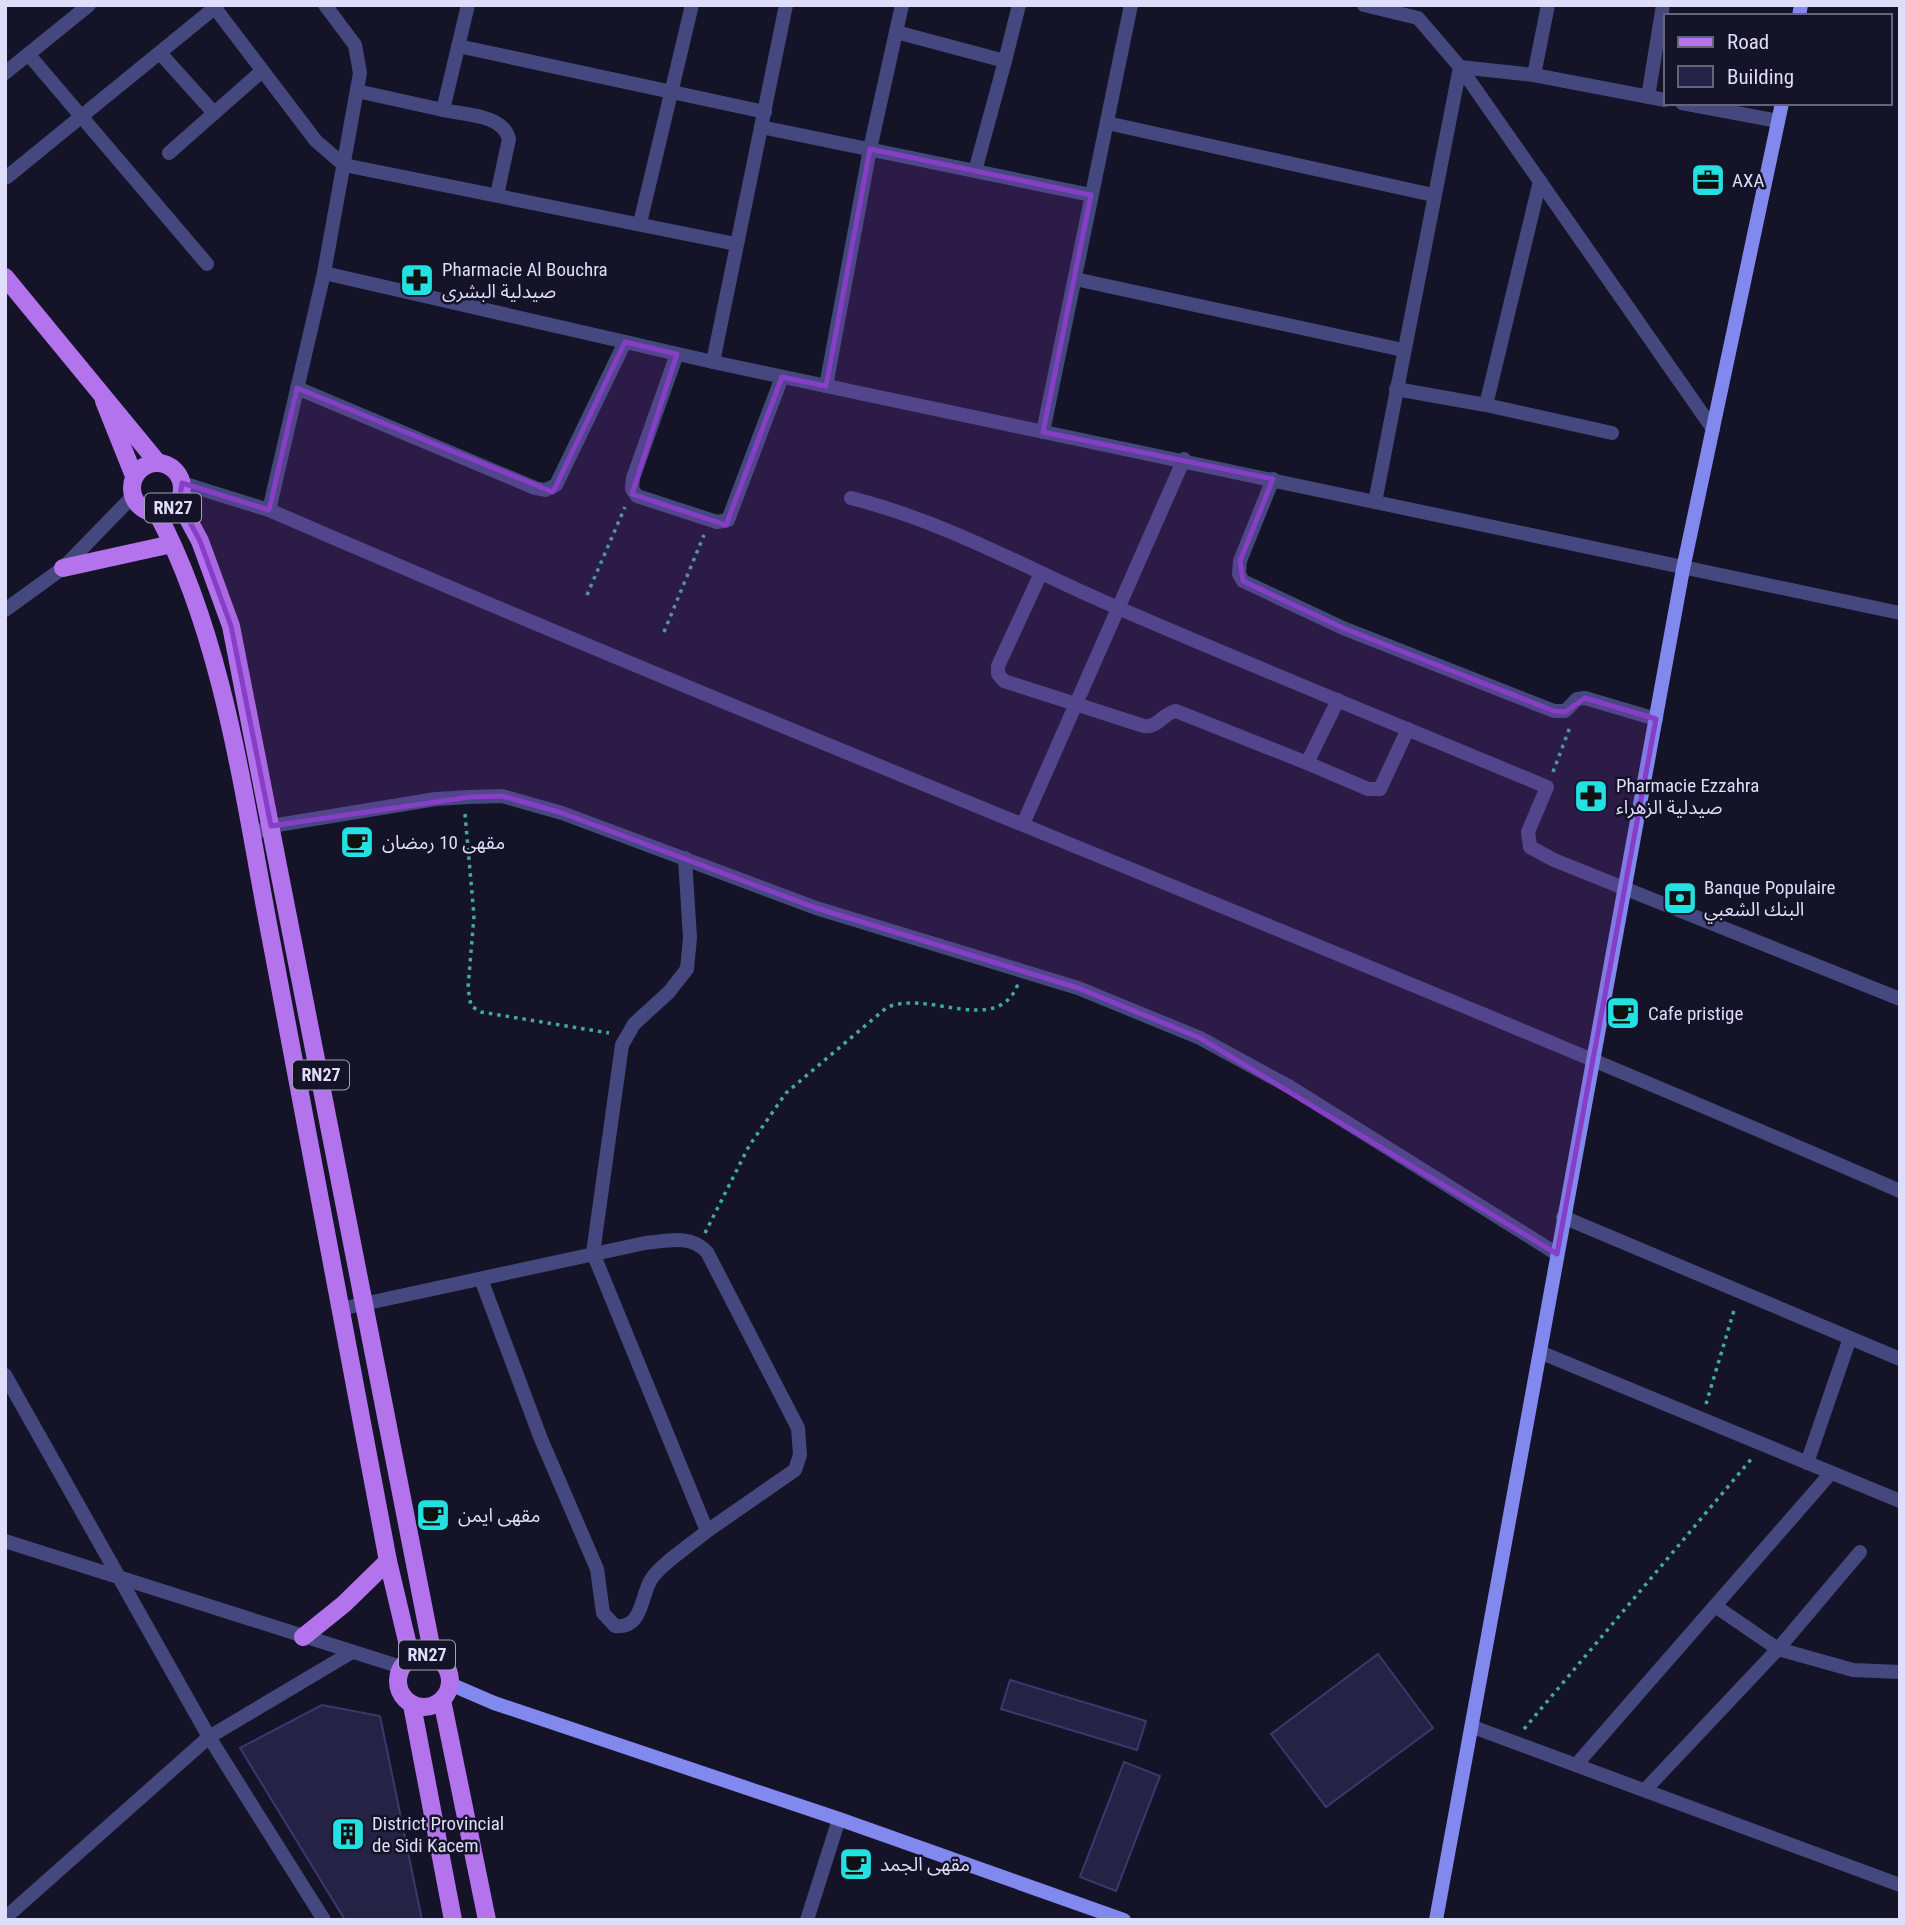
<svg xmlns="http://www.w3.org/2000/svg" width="1905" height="1925" font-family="'Roboto Condensed','Noto Sans Arabic',sans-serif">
	<rect width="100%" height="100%" fill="#151327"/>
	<g fill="#262245" stroke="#3d376e" stroke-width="2">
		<polygon points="1378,1654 1433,1728 1326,1807 1271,1734"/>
		<polygon points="1010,1680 1146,1721 1137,1750 1001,1709"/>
		<polygon points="322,1705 380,1716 422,1920 345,1920 240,1748"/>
		<polygon points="1124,1762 1160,1776 1116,1891 1080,1877"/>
	</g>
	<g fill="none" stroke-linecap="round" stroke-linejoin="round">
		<g stroke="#41ab9b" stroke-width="3.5" stroke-dasharray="3.5 5" stroke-linecap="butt">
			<polyline points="587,595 625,507"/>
			<polyline points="664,632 704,535"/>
			<polyline points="1553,772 1570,727"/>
			<polyline points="465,814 474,916 468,988 471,1006 481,1012 609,1033"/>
			<path d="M705,1233L749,1146L786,1093L886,1008C927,988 997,1038 1018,984"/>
			<polyline points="1706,1404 1735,1307"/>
			<polyline points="1524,1729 1753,1457"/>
		</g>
		<g stroke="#45487f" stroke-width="14">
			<polyline points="1364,5 1418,18 1460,67 1713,429"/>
			<polyline points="215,8 316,141 344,165 736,244"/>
			<polyline points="896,32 1005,61 1019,5"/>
			<polyline points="458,46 765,112"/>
			<polyline points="160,53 214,113"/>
			<polyline points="29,55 207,264"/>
			<polyline points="5,73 89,5"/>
			<polyline points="1534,75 1548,5"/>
			<polyline points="357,91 443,110 468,5"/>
			<polyline points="1648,97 1663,5"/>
			<polyline points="1682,103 1778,121"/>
			<path d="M443,110C464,115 503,114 509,139L497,195"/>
			<polyline points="1107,123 1433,195"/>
			<polyline points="761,127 1091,195"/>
			<polyline points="169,153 262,71"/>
			<polyline points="975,171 1005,61"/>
			<polyline points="7,177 218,5"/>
			<polyline points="640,223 692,5"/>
			<polyline points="324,273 713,362 1900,613"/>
			<polyline points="1075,279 1403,350"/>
			<polyline points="677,354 633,478 632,489 637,496 717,522 728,520 782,377"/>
			<polyline points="713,362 786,5"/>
			<polyline points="826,386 870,149 902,5"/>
			<polyline points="297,388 535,488 545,490 556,485 625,342"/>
			<polyline points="1396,389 1486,405 1540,181"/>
			<polyline points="1486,405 1612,433"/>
			<polyline points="1043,432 1131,5"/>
			<polyline points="1273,479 1240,561 1239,574 1243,581 1343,628 1554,711 1565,711 1577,699 1585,698 1656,719"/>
			<path d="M182,483L269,510C810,744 1359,956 1900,1191"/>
			<path d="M851,498C949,523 1025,568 1116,607C1259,669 1403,727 1547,787L1528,832L1530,847L1554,860L1900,999"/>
			<polyline points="1375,502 1460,67 1534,75 1665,100"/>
			<polyline points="269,510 324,273 360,73 355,45 325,5"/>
			<path d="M1041,573L998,666V674L1004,681L1144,726C1158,728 1163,713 1176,711L1307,763L1338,700"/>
			<polyline points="5,610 63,568 133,496"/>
			<polyline points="1307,763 1368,789 1380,789 1408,729"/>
			<polyline points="1023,824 1184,459"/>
			<polyline points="251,835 271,826 436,799 470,797 502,796 562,813 816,908 1078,988 1200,1038 1290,1087 1557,1254"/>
			<polyline points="1563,1217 1900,1359"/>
			<path d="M481,1279L541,1439L597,1569L603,1613L615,1626C644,1629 640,1595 652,1578C661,1564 692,1544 707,1531L593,1253L622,1045L634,1024L669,992L687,969L690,938L685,858"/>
			<path d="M340,1309L645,1243C668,1241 690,1234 707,1252L798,1428L800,1455L795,1470L707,1531"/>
			<polyline points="1542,1353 1900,1501"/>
			<polyline points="5,1375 209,1737 324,1920"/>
			<polyline points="1807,1463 1850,1338"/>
			<polyline points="5,1541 401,1667"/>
			<polyline points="1715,1606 1778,1649 1853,1670 1900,1672"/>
			<polyline points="1473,1727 1900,1885"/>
			<polyline points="1576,1765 1831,1473"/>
			<polyline points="1645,1790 1778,1649 1860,1552"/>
			<polyline points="5,1918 209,1737 352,1652"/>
			<polyline points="807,1920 839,1819"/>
		</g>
		<g stroke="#8189ee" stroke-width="14">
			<polyline points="1799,16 1801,5"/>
			<polyline points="450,1684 494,1703 839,1819 1124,1920"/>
			<polyline points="1436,1920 1683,569 1782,103"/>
		</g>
		<g stroke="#b373ec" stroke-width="18">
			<polyline points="5,277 158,463"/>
			<polyline points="104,401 134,476"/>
			<circle cx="157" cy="488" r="25"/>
			<polyline points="179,502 200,541 231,626 433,1656"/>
			<path d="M157,513C226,643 245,807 273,950C311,1154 349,1358 388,1561L411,1658"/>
			<polyline points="63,568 172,544"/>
			<polyline points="303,1637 344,1604 388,1561"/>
			<circle cx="424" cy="1681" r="26"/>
			<polyline points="442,1700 487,1920"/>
			<polyline points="412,1705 453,1920"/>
		</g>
	</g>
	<path fill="#853ec5" fill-opacity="0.2" stroke="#853ec5" stroke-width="5" stroke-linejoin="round" d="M870,149L1091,195L1043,432L1273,479L1240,561L1243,581L1343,628L1554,711L1565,712L1585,698L1656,719L1557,1254L1200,1038L1078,988L816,908L562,813L502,796L470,797L271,826L231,626L200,541L179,502L182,483L269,510L297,388L553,492L625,342L677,354L632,494L726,525L782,377L826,386Z"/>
	<defs>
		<g id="office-square" transform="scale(1.75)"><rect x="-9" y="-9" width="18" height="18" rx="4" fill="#23e0e1" stroke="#151327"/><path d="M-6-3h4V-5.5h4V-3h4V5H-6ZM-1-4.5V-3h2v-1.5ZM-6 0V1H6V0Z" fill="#111"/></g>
		<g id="pharmacy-square" transform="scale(1.75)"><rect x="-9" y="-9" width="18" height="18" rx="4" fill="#23e0e1" stroke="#151327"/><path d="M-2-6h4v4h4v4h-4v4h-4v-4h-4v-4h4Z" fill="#111"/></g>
		<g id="cafe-square" transform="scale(1.75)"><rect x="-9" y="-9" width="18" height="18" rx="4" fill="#23e0e1" stroke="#151327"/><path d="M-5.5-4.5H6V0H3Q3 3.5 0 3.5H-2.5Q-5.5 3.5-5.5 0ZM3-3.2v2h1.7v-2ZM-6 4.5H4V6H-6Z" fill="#111"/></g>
		<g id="bank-square" transform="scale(1.75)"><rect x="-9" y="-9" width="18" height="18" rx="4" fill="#23e0e1" stroke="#151327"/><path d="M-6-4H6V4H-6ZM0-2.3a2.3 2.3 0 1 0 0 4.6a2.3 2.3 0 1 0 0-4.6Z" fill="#111"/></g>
		<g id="building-square" transform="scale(1.75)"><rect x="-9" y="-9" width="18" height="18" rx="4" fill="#23e0e1" stroke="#151327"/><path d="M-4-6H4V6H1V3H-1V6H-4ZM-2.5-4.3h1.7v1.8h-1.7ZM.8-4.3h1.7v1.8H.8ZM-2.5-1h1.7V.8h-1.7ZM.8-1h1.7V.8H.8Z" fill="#111"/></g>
	</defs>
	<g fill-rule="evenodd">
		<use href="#office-square" x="1708" y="180"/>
		<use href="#pharmacy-square" x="417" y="280"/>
		<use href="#pharmacy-square" x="1591" y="796"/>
		<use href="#cafe-square" x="357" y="842"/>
		<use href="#bank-square" x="1680" y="898"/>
		<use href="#cafe-square" x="1623" y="1013"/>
		<use href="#cafe-square" x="433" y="1515"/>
		<use href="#building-square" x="348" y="1834"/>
		<use href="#cafe-square" x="856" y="1864"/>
	</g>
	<g text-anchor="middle" stroke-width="5" stroke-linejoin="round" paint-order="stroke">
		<g fill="#151327" stroke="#a2a0bb" stroke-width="2">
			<rect x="145" y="493.5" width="56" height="29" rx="5"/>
			<rect x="293" y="1060.5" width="56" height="29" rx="5"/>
			<rect x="399" y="1640.5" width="56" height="29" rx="5"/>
		</g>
		<g font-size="18" font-weight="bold" fill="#deddfa">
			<text x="173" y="514">RN27</text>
			<text x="321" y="1081">RN27</text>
			<text x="427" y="1661">RN27</text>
		</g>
		<g font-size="19" fill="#deddfa" stroke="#151327" text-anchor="start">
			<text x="1732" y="187">AXA</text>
			<text x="442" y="276">Pharmacie Al Bouchra<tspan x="442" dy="22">صيدلية البشرى</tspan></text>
			<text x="1616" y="792">Pharmacie Ezzahra<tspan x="1616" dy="22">صيدلية الزهراء</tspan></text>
			<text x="382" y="849">مقهى 10 رمضان</text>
			<text x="1704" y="894">Banque Populaire<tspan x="1704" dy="22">البنك الشعبي</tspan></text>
			<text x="1648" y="1020">Cafe pristige</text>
			<text x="458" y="1522">مقهى ايمن</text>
			<text x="372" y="1830">District Provincial<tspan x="372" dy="22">de Sidi Kacem</tspan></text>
			<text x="880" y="1871">مقهى الجمد</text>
		</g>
	</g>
	<rect width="1905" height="1925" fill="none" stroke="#deddfa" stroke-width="14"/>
	<rect x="1664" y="14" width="228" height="91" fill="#151327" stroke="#65647b" stroke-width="2"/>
	<rect x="1678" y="37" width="35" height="10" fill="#b373ec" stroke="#65647b" stroke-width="2"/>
	<text x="1727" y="49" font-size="21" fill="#deddfa">Road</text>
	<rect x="1678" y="66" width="35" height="21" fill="#262245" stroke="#65647b" stroke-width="2"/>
	<text x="1727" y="84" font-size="21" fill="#deddfa">Building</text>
</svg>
